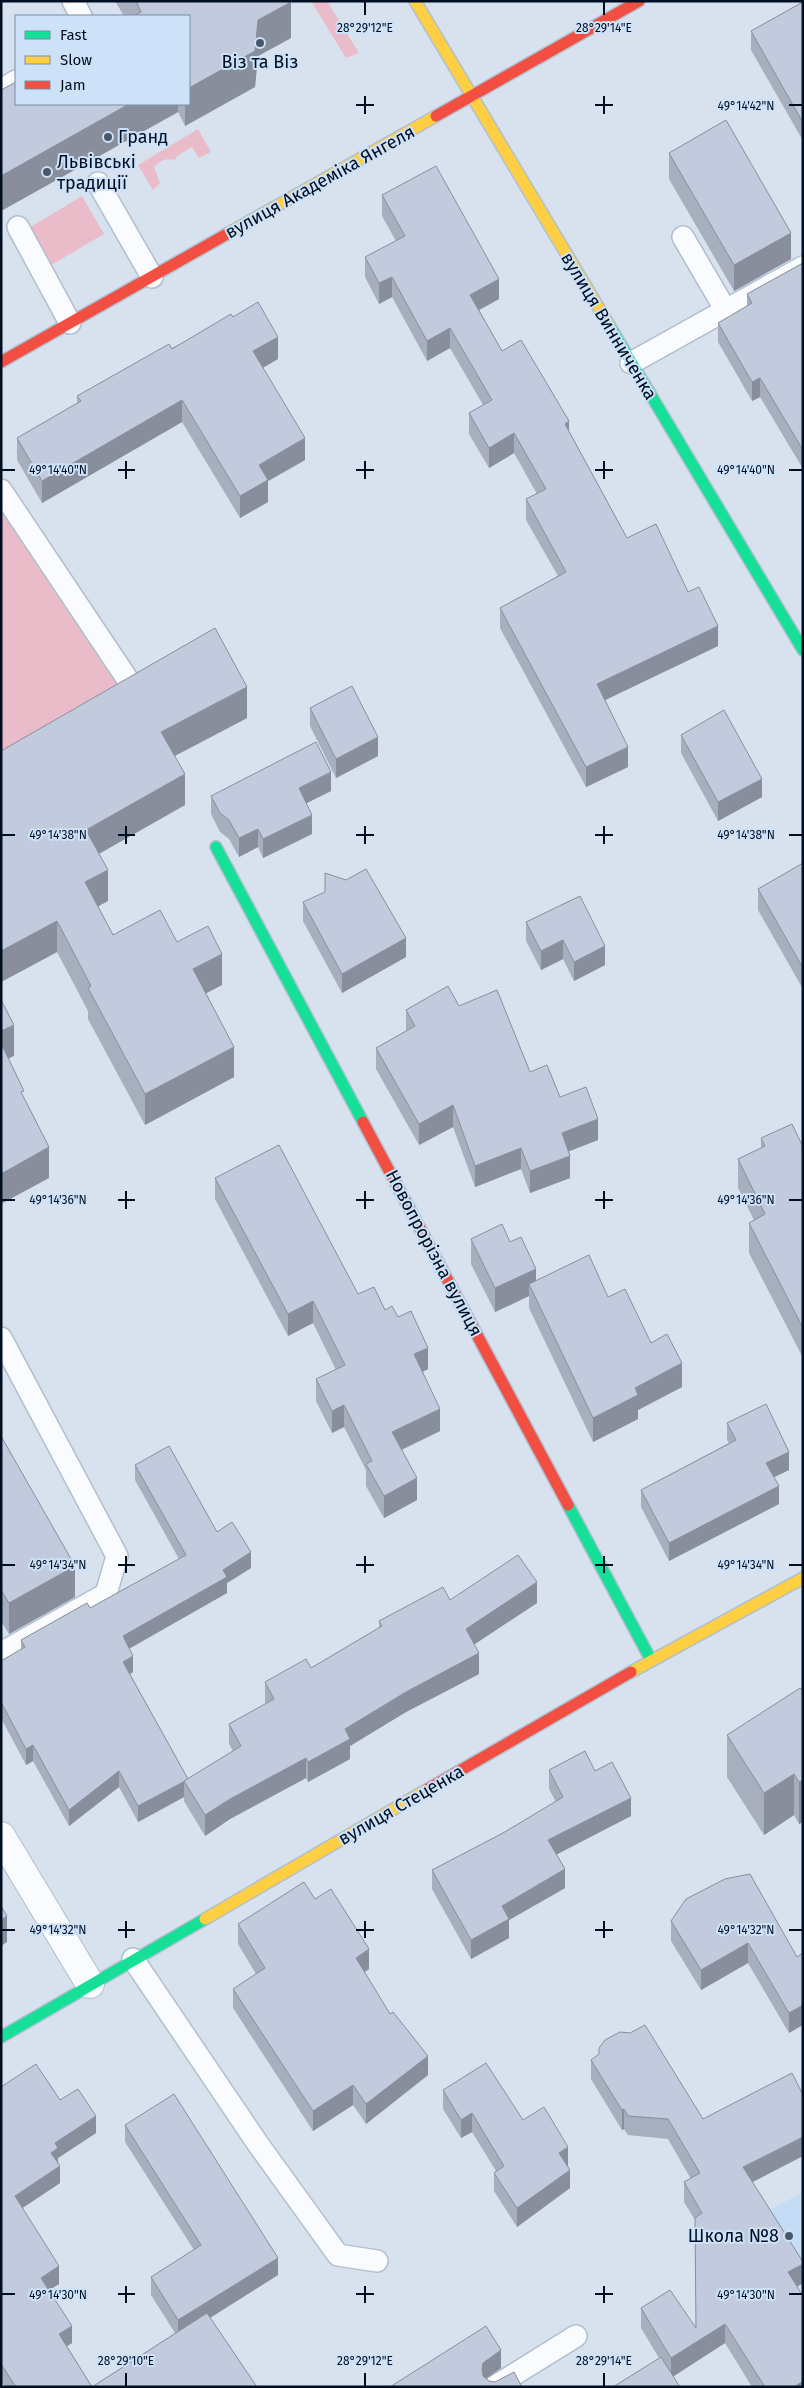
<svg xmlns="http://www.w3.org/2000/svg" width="804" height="2388" font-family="'Fira Sans',sans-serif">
	<rect width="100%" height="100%" fill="#d7e2ee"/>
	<polygon fill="#c4dcf6" points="803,2192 803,2282 761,2215"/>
	<g fill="#eabbc9">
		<polygon points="311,1 327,1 359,53 346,58"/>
		<path d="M198,129L211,152L199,158L192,147L177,156L175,160C166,158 161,160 154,167L160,183L153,190L138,165Z"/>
		<polygon points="82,196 104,234 51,265 29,228"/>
		<polygon points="1,490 140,702 1,782"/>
	</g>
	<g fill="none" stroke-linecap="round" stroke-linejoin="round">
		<g stroke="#b0bfcf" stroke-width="24">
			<g id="lane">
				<polyline points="73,1 81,16"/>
				<polyline points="1,90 16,81"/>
				<polyline points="98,183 152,277"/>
				<polyline points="18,227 70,323"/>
				<polyline points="683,237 725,309"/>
				<polyline points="631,363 803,267"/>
				<polyline points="1,490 134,689"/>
				<polyline points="1,1338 117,1556 106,1594 1,1653"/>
				<polyline points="133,1959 258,2144 338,2255 377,2261"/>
				<polyline points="494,2387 576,2336"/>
			</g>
		</g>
		<g stroke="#b0bfcf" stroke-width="30">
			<polyline id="street" points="1,1836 90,1984"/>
		</g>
		<g stroke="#b0bfcf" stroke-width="14">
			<g id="fast">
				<polyline points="609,325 803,650"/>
				<polyline points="216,847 363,1122"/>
				<polyline points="568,1505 651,1660"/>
				<polyline points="1,2037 205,1919"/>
			</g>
		</g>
		<g stroke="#b0bfcf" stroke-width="14">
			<g id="slow">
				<polyline points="415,1 609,325"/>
				<polyline points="227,234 436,116"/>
				<polyline points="631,1672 803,1578"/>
				<polyline points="205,1919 428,1789"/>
			</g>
		</g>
		<g stroke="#b0bfcf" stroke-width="14">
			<g id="jam">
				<polyline points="436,116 639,1"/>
				<polyline points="1,362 227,234"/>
				<polyline points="363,1122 568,1505"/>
				<polyline points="428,1789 631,1672"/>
			</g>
		</g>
		<use href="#lane" stroke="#f9fbfc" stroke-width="21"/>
		<use href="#street" stroke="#f9fbfc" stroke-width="28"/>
		<use href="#fast" stroke="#16e098" stroke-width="11"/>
		<use href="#slow" stroke="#ffcf43" stroke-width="11"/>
		<use href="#jam" stroke="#f24e42" stroke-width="11"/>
	</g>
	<g fill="#a7afbe">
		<polygon points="115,1 290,1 291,38 258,56 255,87 185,126 178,112 1,211 1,90 16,104 189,104 189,16 124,16"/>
		<polygon points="803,2 803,139 802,139 751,50 751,31"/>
		<polygon points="669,153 791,259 734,291 669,179"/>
		<polygon points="382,195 499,299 479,310 502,351 569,431 627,538 688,592 718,646 605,700 628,767 586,787 500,628 500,608 558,576 526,520 526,499 537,494 514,453 489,468 469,434 469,413 483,405 450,348 427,361 392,297 379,304 365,277 365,257 396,241 382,216"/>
		<polygon points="803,263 803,469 760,397 752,401 718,342 718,323 747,306 747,294"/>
		<polygon points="233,317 278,359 263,368 305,460 268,481 268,502 240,518 182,422 42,503 17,460 17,438 77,403 77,396"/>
		<polygon points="310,708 378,756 336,778 310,726"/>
		<polygon points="247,718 175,756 185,805 99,854 108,901 98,906 113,935 177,942 222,985 206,993 234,1077 145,1125 88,1019 88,1011 57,952 1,982 1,751"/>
		<polygon points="681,735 762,797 718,821 681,753"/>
		<polygon points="331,791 306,803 312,834 263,858 258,847 239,857 229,839 220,832 211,814 211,796"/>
		<polygon points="803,863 803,989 758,910 758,889"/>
		<polygon points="580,896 605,965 574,981 563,959 541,970 526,941 526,922"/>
		<polygon points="303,902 406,957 342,993 303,921"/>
		<polygon points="459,1006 530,1072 560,1097 598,1140 569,1151 570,1178 530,1193 521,1169 475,1187 453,1127 419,1145 376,1069 376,1048 406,1031 406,1010"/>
		<polygon points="761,1138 803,1147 803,1358 749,1253 749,1223 754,1220 738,1188 738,1159 761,1148"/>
		<polygon points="215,1178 358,1294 398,1317 428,1369 423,1372 440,1431 402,1450 417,1500 384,1518 366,1486 366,1470 344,1427 332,1433 316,1401 316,1379 336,1370 313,1323 288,1336 215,1199"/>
		<polygon points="471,1239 510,1242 536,1280 608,1297 651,1343 682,1387 638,1410 638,1419 593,1442 529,1308 529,1296 495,1312 471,1264"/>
		<polygon points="727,1423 789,1470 774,1477 779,1504 669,1561 641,1507 641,1490 729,1443 727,1440"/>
		<polygon points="1,1436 75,1597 9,1634 1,1621"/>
		<polygon points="135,1465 217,1532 251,1568 227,1583 227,1593 129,1649 133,1672 130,1674 188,1779 233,1751 229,1744 229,1724 266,1704 265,1702 265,1682 311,1668 379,1628 379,1621 450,1600 537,1603 474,1644 479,1674 406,1712 350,1746 350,1759 308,1782 306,1778 230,1819 205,1836 184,1801 184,1797 138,1822 119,1787 69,1826 33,1761 26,1765 1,1718 1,1661 21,1649 21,1640 90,1608 179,1559 135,1480"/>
		<polygon points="803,1690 803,1822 799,1824 794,1815 764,1835 727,1777 727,1735"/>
		<polygon points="549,1770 595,1771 631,1816 556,1854 565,1888 509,1920 509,1938 471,1959 432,1889 432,1870 503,1833 556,1802 549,1789"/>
		<polygon points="315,1899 369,1969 364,1972 428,2075 366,2124 353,2105 313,2131 233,2008 233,1989 256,1974 238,1944 238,1924"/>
		<polygon points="671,1921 797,1957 789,2033 748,1963 701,1990 671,1941"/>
		<polygon points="591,2060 703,2119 752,2182 803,2283 797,2287 803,2387 752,2387 725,2343 673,2376 659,2358 641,2328 641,2308 696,2328 695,2220 684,2202 684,2182 691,2179 668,2139 628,2135 624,2129 622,2130 591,2079"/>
		<polygon points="1,2087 60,2100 96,2133 58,2158 60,2183 22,2208 59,2284 49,2290 72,2343 67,2346 92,2387 175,2333 151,2295 151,2277 194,2250 125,2142 125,2125 278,2275 210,2318 257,2387 5,2387 1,2381"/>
		<polygon points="443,2090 523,2120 568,2166 570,2188 517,2227 494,2191 494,2173 496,2171 472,2132 461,2138 443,2109"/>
	</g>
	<g fill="#888e9b">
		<polygon points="291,2 291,38 258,56 255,87 185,126 185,104 189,104 189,88 258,20"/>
		<polygon points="129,104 178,104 178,112 1,211 1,176"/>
		<polygon points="803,120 803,139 802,139 802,121"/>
		<polygon points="791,233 791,259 734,291 734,265"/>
		<polygon points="392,277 392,297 379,304 379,283"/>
		<polygon points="499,279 499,299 470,315 470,295"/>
		<polygon points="450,328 450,348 427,361 427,341"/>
		<polygon points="278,337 278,359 253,373 253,351"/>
		<polygon points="760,378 760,397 752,401 752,382"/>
		<polygon points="182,400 182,422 42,503 42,481"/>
		<polygon points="569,421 569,441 565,424"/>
		<polygon points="514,433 514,453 489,468 489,448"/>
		<polygon points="305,438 305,460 268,481 268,502 240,518 240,496 259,465"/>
		<polygon points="718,626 718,646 597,704 597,684"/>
		<polygon points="247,687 247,718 161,763 161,732"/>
		<polygon points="378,737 378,756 336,778 336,759"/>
		<polygon points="628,747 628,767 586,787 586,767"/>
		<polygon points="331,772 331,791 299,807 299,788"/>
		<polygon points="185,774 185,805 86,861 86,830"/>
		<polygon points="762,779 762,797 718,821 718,802"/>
		<polygon points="312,815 312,834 263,858 263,839"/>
		<polygon points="258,829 258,847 239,857 239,838"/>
		<polygon points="108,870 108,901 85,913 85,882"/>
		<polygon points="57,921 57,952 1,982 1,951"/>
		<polygon points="406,938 406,957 342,993 342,974"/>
		<polygon points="563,940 563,959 541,970 541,951"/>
		<polygon points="605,946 605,965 574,981 574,962"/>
		<polygon points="222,954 222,985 193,1000 193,969"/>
		<polygon points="14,1025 14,1056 1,1062 1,1031"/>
		<polygon points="234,1047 234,1077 145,1125 145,1094"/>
		<polygon points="453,1105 453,1127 419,1145 419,1124"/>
		<polygon points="598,1119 598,1140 562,1154 562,1133"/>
		<polygon points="49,1147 49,1178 1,1204 1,1174"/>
		<polygon points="521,1148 521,1169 475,1187 475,1166"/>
		<polygon points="570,1156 570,1178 530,1193 530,1171"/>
		<polygon points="536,1269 536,1293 529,1284 529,1296 495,1312 495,1288"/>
		<polygon points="313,1301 313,1323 288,1336 288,1314"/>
		<polygon points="428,1348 428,1369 414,1376 414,1354"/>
		<polygon points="682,1363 682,1387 638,1410 638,1419 593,1442 593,1418 635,1388"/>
		<polygon points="344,1405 344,1427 332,1433 332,1411"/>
		<polygon points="440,1409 440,1431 392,1454 392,1432"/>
		<polygon points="789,1452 789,1470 766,1481 766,1463"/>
		<polygon points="417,1478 417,1500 384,1518 384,1496"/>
		<polygon points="779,1486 779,1504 669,1561 669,1543"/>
		<polygon points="251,1552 251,1568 227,1583 227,1593 123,1652 123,1636 223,1570"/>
		<polygon points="75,1566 75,1597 9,1634 9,1603"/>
		<polygon points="537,1582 537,1603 466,1650 466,1629"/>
		<polygon points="479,1653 479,1674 406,1712 350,1746 350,1759 308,1782 308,1762 345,1729 406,1692"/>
		<polygon points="133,1656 133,1672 123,1678 123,1662"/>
		<polygon points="33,1745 33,1761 26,1765 26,1749"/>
		<polygon points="306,1758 306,1778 230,1819 205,1836 205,1815 230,1799"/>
		<polygon points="119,1771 119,1787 69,1826 69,1810"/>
		<polygon points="794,1774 794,1815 764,1835 764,1793"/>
		<polygon points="803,1780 803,1822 799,1824 799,1782"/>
		<polygon points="184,1782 184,1797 138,1822 138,1806"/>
		<polygon points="631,1798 631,1816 548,1859 548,1840"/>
		<polygon points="565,1869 565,1888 509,1920 509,1938 471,1959 471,1940 502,1906"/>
		<polygon points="7,1916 7,1942 1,1946 1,1920"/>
		<polygon points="748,1943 748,1963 701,1990 701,1970"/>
		<polygon points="369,1949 369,1969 356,1978 356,1958"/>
		<polygon points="803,2005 803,2025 789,2033 789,2013"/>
		<polygon points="428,2056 428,2075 366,2124 366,2104"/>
		<polygon points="353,2085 353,2105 313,2131 313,2111"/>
		<polygon points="624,2109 624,2129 622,2130 622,2110"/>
		<polygon points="472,2113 472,2132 461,2138 461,2120"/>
		<polygon points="96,2116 96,2133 58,2158 58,2165 51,2153 55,2143"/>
		<polygon points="803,2137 803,2156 743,2187 743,2167"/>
		<polygon points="568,2147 568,2166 559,2171 559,2153"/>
		<polygon points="60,2166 60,2183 15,2213 15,2196"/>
		<polygon points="570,2170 570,2188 517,2227 517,2208"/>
		<polygon points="278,2258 278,2275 178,2338 178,2320"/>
		<polygon points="803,2264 803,2283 788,2292 788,2272"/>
		<polygon points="59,2266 59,2284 41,2295 41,2278"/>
		<polygon points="725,2324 725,2343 671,2378 671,2358"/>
		<polygon points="72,2326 72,2343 59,2351 59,2334"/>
		<polygon points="501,2350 501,2368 483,2381 482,2369 483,2363"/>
		<polygon points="803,2381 803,2387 794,2387"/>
	</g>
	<g fill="#c2cbdd" stroke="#888e9b">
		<polygon points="136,1 290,1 291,2 258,20 255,51 189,88 189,16 133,16 141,12"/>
		<polygon points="803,2 803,120 802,121 751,31"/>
		<polygon points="16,82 16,104 129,104 1,176 1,90"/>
		<polygon points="726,120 791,233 734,265 669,153"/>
		<polygon points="436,166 499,279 470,295 502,351 521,340 569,421 565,424 627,538 656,524 688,592 699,587 718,626 597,684 628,747 586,767 500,608 566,572 526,499 546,489 514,433 489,448 469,413 492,400 450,328 427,341 392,277 379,283 365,257 405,236 382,195"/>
		<polygon points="803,263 803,450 760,378 752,382 718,323 752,303 747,294"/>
		<polygon points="258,302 278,337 253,351 305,438 259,465 268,480 240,496 182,400 42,481 17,438 81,401 77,396 169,344 172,349 231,314 233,317"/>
		<polygon points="215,628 247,687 161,732 185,774 86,830 108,870 85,882 113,935 160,910 177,942 208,926 222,954 193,969 234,1047 145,1094 88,988 91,986 57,921 1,951 1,751"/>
		<polygon points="352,686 378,737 336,759 310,708"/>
		<polygon points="724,710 762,779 718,802 681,735"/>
		<polygon points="316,742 331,772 299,788 312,815 263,839 258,829 239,838 229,820 220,813 211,796"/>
		<polygon points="803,863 803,968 758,889"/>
		<polygon points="366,869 406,938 342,974 303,902 325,892 325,873 346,880"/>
		<polygon points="580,896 605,946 574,962 563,940 541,951 526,922"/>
		<polygon points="448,986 459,1006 497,990 530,1072 547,1065 560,1097 586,1087 598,1119 562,1133 570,1156 530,1171 521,1148 475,1166 453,1105 419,1124 376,1048 415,1026 406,1010"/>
		<polygon points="1,1000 14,1025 1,1031"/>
		<polygon points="1,1043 24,1091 21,1092 49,1147 1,1174"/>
		<polygon points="792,1124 803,1147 803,1328 749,1223 765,1214 738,1159 765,1146 761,1138"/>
		<polygon points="279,1145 358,1294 374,1287 385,1310 392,1306 398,1317 411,1311 428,1348 414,1354 440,1409 392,1432 417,1478 384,1496 366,1464 372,1461 344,1405 332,1411 316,1379 345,1365 313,1301 288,1314 215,1178"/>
		<polygon points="502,1224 510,1242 521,1237 536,1269 495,1288 471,1239"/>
		<polygon points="589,1255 608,1297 625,1289 651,1343 667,1334 682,1363 635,1388 638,1395 593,1418 529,1284"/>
		<polygon points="766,1404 789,1452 766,1463 779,1486 669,1543 641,1490 736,1440 727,1423"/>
		<polygon points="1,1436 75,1566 9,1603 1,1590"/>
		<polygon points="169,1446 217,1532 232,1522 251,1552 223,1570 227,1577 123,1636 133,1656 123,1662 188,1779 184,1781 185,1781 138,1806 119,1771 69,1810 33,1745 26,1749 1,1702 1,1661 25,1647 21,1640 87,1603 90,1608 186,1555 135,1465"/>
		<polygon points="518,1555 537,1582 466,1629 479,1653 406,1692 345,1729 350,1739 308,1762 306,1758 230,1799 205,1815 184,1781 241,1746 229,1724 274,1699 265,1682 306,1659 311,1668 382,1626 379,1621 443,1587 450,1600"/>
		<polygon points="800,1688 802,1690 803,1690 803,1780 799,1782 794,1774 764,1793 727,1735"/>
		<polygon points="585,1751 595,1771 612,1762 631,1798 548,1840 565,1869 502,1906 509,1919 471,1940 432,1870 503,1833 563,1797 549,1770"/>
		<polygon points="750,1874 797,1957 803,1953 803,2005 789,2013 748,1943 701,1970 671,1921 686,1899 725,1879"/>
		<polygon points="304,1882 315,1899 331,1889 369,1949 356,1958 390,2014 393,2012 428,2056 366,2104 353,2085 313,2111 233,1989 265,1968 238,1924"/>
		<polygon points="1,1906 7,1916 1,1920"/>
		<polygon points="645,2025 703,2119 792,2073 803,2095 803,2137 743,2167 803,2262 803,2264 788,2272 803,2296 803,2381 794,2387 765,2387 725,2324 671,2358 641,2308 670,2290 696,2328 695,2218 702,2213 684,2182 700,2173 668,2119 628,2116 624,2109 622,2110 591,2060 599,2054 599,2048 605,2040 620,2032 630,2033"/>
		<polygon points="486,2063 523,2120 544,2107 568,2147 559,2153 570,2170 517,2208 494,2173 504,2166 472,2113 461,2120 443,2090"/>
		<polygon points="36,2064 60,2100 78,2089 96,2116 55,2143 58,2148 51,2153 60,2166 15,2196 59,2266 41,2278 72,2326 59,2334 92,2387 207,2313 257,2387 16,2387 1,2364 1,2087"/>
		<polygon points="174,2094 278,2258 178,2320 151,2277 201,2245 125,2125"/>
		<polygon points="486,2326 501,2350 483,2363 482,2369 483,2376 489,2381 495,2382 514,2372 522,2387 390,2387"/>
		<polygon points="661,2357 680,2387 613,2387"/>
	</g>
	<path fill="none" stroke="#000e21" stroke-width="2" d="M365,2V15M604,2V15M365,96V114M604,96V114M356,105H374M595,105H613M789,105H802M126,461V479M365,461V479M604,461V479M2,470H15M118,470H135M356,470H374M595,470H613M789,470H802M126,826V844M365,826V844M604,826V844M2,835H15M118,835H135M356,835H374M595,835H613M789,835H802M126,1191V1209M365,1191V1209M604,1191V1209M2,1200H15M118,1200H135M356,1200H374M595,1200H613M789,1200H802M126,1556V1573M365,1556V1573M604,1556V1573M2,1565H15M118,1565H135M356,1565H374M595,1565H613M789,1565H802M126,1921V1938M365,1921V1938M604,1921V1938M2,1930H15M118,1930H135M356,1930H374M595,1930H613M789,1930H802M126,2286V2303M365,2286V2303M604,2286V2303M2,2294H15M118,2294H135M356,2294H374M595,2294H613M789,2294H802M126,2373V2386M365,2373V2386M604,2373V2386"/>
	<g fill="#4b5869" stroke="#cde2f8" stroke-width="2">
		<circle cx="260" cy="43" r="5"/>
		<circle cx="108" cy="137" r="5"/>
		<circle cx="47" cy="172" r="5"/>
		<circle cx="789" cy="2236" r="5"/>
	</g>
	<g text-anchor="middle" stroke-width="4" stroke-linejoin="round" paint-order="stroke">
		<g font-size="18" fill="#000e21" stroke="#cde2f8" text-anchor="start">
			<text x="260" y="68" text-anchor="middle">Віз та Віз</text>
			<text x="118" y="143">Гранд</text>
			<text x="57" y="168">Львівські<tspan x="57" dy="21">традиції</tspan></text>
			<text x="779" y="2242" text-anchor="end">Школа №8</text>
		</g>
		<g font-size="18" fill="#000e21" stroke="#cde2f8">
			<text transform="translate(320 182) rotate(-29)" y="6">вулиця Академіка Янгеля</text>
			<text transform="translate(609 326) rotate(59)" y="6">вулиця Винниченка</text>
			<text transform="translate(434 1253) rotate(62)" y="6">Новопрорізна вулиця</text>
			<text transform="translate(401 1805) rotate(-30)" y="6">вулиця Стеценка</text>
		</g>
	</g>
	<g font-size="12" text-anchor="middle" fill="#000e21" stroke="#cde2f8" stroke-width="4" stroke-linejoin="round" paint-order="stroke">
		<text x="365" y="32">28°29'12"E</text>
		<text x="604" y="32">28°29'14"E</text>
		<text x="746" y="110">49°14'42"N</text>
		<text x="58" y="474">49°14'40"N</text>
		<text x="746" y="474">49°14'40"N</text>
		<text x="58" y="839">49°14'38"N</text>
		<text x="746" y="839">49°14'38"N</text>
		<text x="58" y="1204">49°14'36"N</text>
		<text x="746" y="1204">49°14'36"N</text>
		<text x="58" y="1569">49°14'34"N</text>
		<text x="746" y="1569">49°14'34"N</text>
		<text x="58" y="1934">49°14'32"N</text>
		<text x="746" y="1934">49°14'32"N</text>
		<text x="58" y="2299">49°14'30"N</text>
		<text x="746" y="2299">49°14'30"N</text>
		<text x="126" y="2365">28°29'10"E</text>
		<text x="365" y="2365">28°29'12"E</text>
		<text x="604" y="2365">28°29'14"E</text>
	</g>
	<rect width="804" height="2388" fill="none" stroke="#000e21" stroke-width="5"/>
	<rect x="15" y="15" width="175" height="90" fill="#cde2f8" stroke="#7b8da2"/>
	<rect x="25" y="31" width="25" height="8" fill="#16e098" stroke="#7b8da2"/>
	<text x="60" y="40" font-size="15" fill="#000e21">Fast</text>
	<rect x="25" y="56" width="25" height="8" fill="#ffcf43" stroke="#7b8da2"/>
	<text x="60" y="65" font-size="15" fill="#000e21">Slow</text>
	<rect x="25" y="81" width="25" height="8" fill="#f24e42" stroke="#7b8da2"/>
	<text x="60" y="90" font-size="15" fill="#000e21">Jam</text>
</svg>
